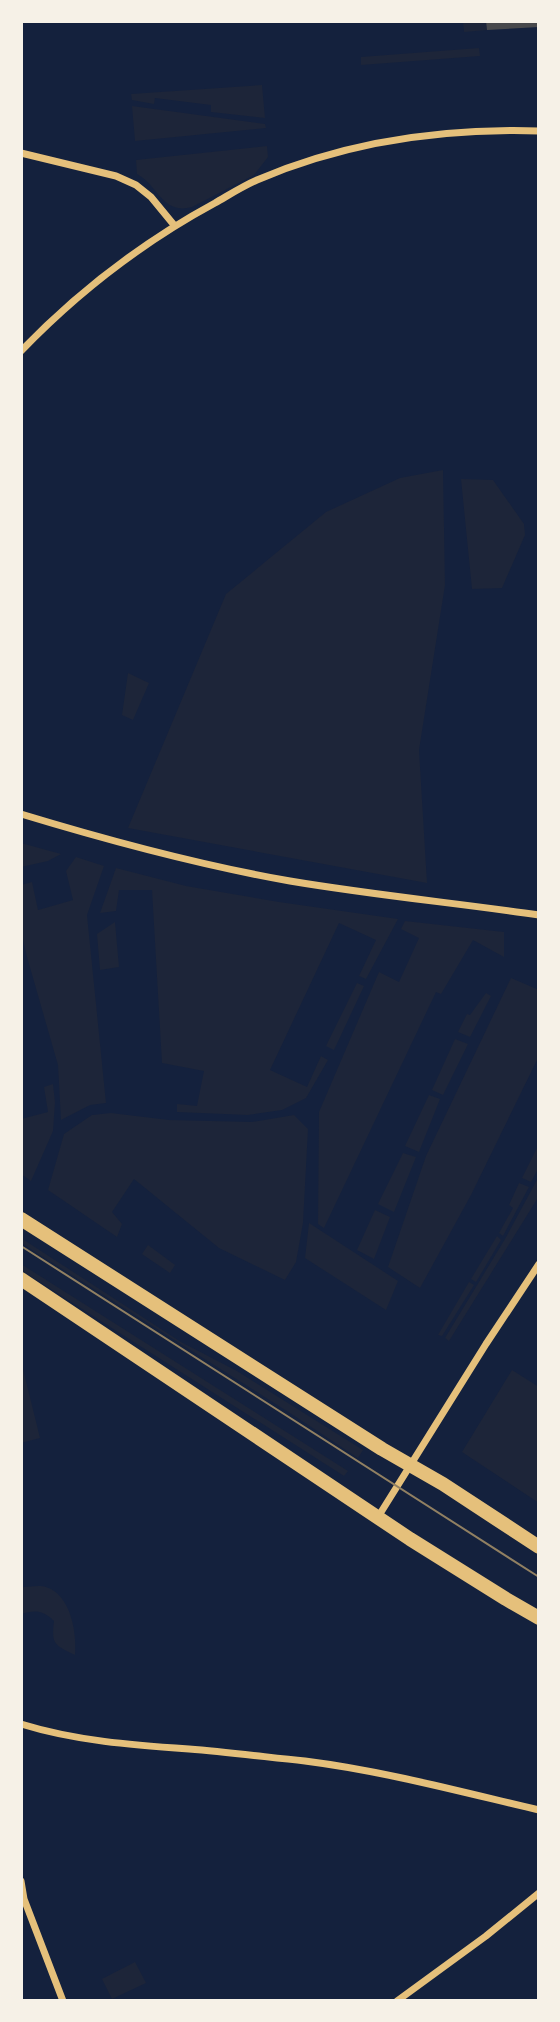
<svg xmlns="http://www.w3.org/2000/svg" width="560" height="2022" font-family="'Fira Sans',sans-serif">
	<rect width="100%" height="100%" fill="#14213d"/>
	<g fill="#1d2539">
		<polygon points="463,21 486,21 487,30 464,32"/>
		<polygon points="479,48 480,56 361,65 361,57"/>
		<polygon points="262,85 265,118 211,112 211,105 155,98 154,104 132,100 131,94"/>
		<polygon points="132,106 265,124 266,128 135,141"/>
		<path d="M267,146L268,157L254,175L192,207C162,215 159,186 137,174L136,160Z"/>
		<polygon points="443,470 445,585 419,750 427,883 128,828 226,594 326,512 400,478"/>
		<polygon points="461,479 493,480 524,524 525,535 502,588 472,589"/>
		<polygon points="128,673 149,683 133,720 122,715"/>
		<polygon points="21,843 61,854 48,861 21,867"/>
		<polygon points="76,857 104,866 87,915 106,1103 90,1105 61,1120 58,1065 27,957 21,931 21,885 32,882 38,910 73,900 66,871"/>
		<polygon points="116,868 186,886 279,902 398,919 366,979 359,976 376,940 339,923 270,1070 307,1087 321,1056 328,1060 306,1098 282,1110 248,1115 177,1112 177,1104 197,1106 204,1071 162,1063 152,890 119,890 116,911 100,913"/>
		<polygon points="405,921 504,932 504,957 473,940 441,994 436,992 324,1228 318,1224 319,1112 379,972 399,982 419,938 401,929"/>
		<polygon points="115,922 119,967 100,970 97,934"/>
		<polygon points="511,978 539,990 539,1056 471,1195 420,1288 388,1267 426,1156"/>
		<polygon points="357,983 364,986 334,1050 326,1046"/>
		<polygon points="486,993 491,996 470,1037 458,1032 467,1014 470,1015"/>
		<polygon points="455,1039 468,1044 443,1095 432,1090"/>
		<polygon points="53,1084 55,1102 53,1131 31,1181 21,1174 21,1119 48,1112 44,1087"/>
		<polygon points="429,1095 440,1099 419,1152 405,1146"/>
		<polygon points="111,1113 169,1120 252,1122 294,1115 308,1129 303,1223 296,1262 285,1280 219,1248 134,1179 112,1212 122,1224 117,1237 48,1190 64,1134 92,1115"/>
		<polygon points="539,1144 539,1167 531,1182 522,1178"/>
		<polygon points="403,1153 416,1157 394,1212 378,1204"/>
		<polygon points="539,1176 539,1196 449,1341 445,1338 505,1239"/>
		<polygon points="519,1183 529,1187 503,1236 499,1233 513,1208 509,1205"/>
		<polygon points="375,1210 390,1217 374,1259 357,1250"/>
		<polygon points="309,1223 398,1281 386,1310 305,1258"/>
		<polygon points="497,1236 501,1240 476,1282 471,1279"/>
		<polygon points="21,1238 181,1342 237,1371 363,1450 358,1458 293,1415 21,1243"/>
		<polygon points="148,1245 175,1265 170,1273 142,1254"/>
		<polygon points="21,1264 348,1471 344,1476 21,1270"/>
		<polygon points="469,1282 474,1285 442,1336 438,1335"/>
		<polygon points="21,1361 40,1438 21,1443"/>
		<polygon points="512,1370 539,1387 539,1503 462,1452"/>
		<path d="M24,1587C30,1587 40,1585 46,1587C71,1595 77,1633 75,1655C55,1645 51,1645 54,1621C43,1610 35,1610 21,1614V1588Z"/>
		<polygon points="135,1962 146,1983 112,1999 102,1979"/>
	</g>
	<polygon fill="#48494c" points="486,21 539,21 539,27 487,30"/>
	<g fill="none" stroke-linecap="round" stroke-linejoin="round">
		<g stroke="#e5c07b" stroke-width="7">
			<polyline points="21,153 116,176 136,185 151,197 174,225"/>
			<path d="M21,351C78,292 143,242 215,203C229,195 243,186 257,180C346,142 443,128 539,131"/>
			<path d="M21,814C110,841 199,865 290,881C373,895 456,903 539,915"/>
			<polyline points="378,1517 486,1344 539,1264"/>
			<path d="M21,1724C76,1741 132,1745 189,1749C227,1752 266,1757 305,1761C384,1771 462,1792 539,1810"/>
			<polyline points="21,1881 24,1899 63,2001"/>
			<polyline points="397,2001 486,1936 539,1893"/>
		</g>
		<g stroke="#e5c07b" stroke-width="14">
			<polyline points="21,1219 382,1449 443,1484 539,1547"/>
			<polyline points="21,1279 410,1539 506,1599 539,1618"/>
		</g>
		<polyline stroke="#918062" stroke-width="2" points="21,1246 539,1577"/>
	</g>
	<rect width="560" height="2022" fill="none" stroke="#f6f1e7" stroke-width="46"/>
</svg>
